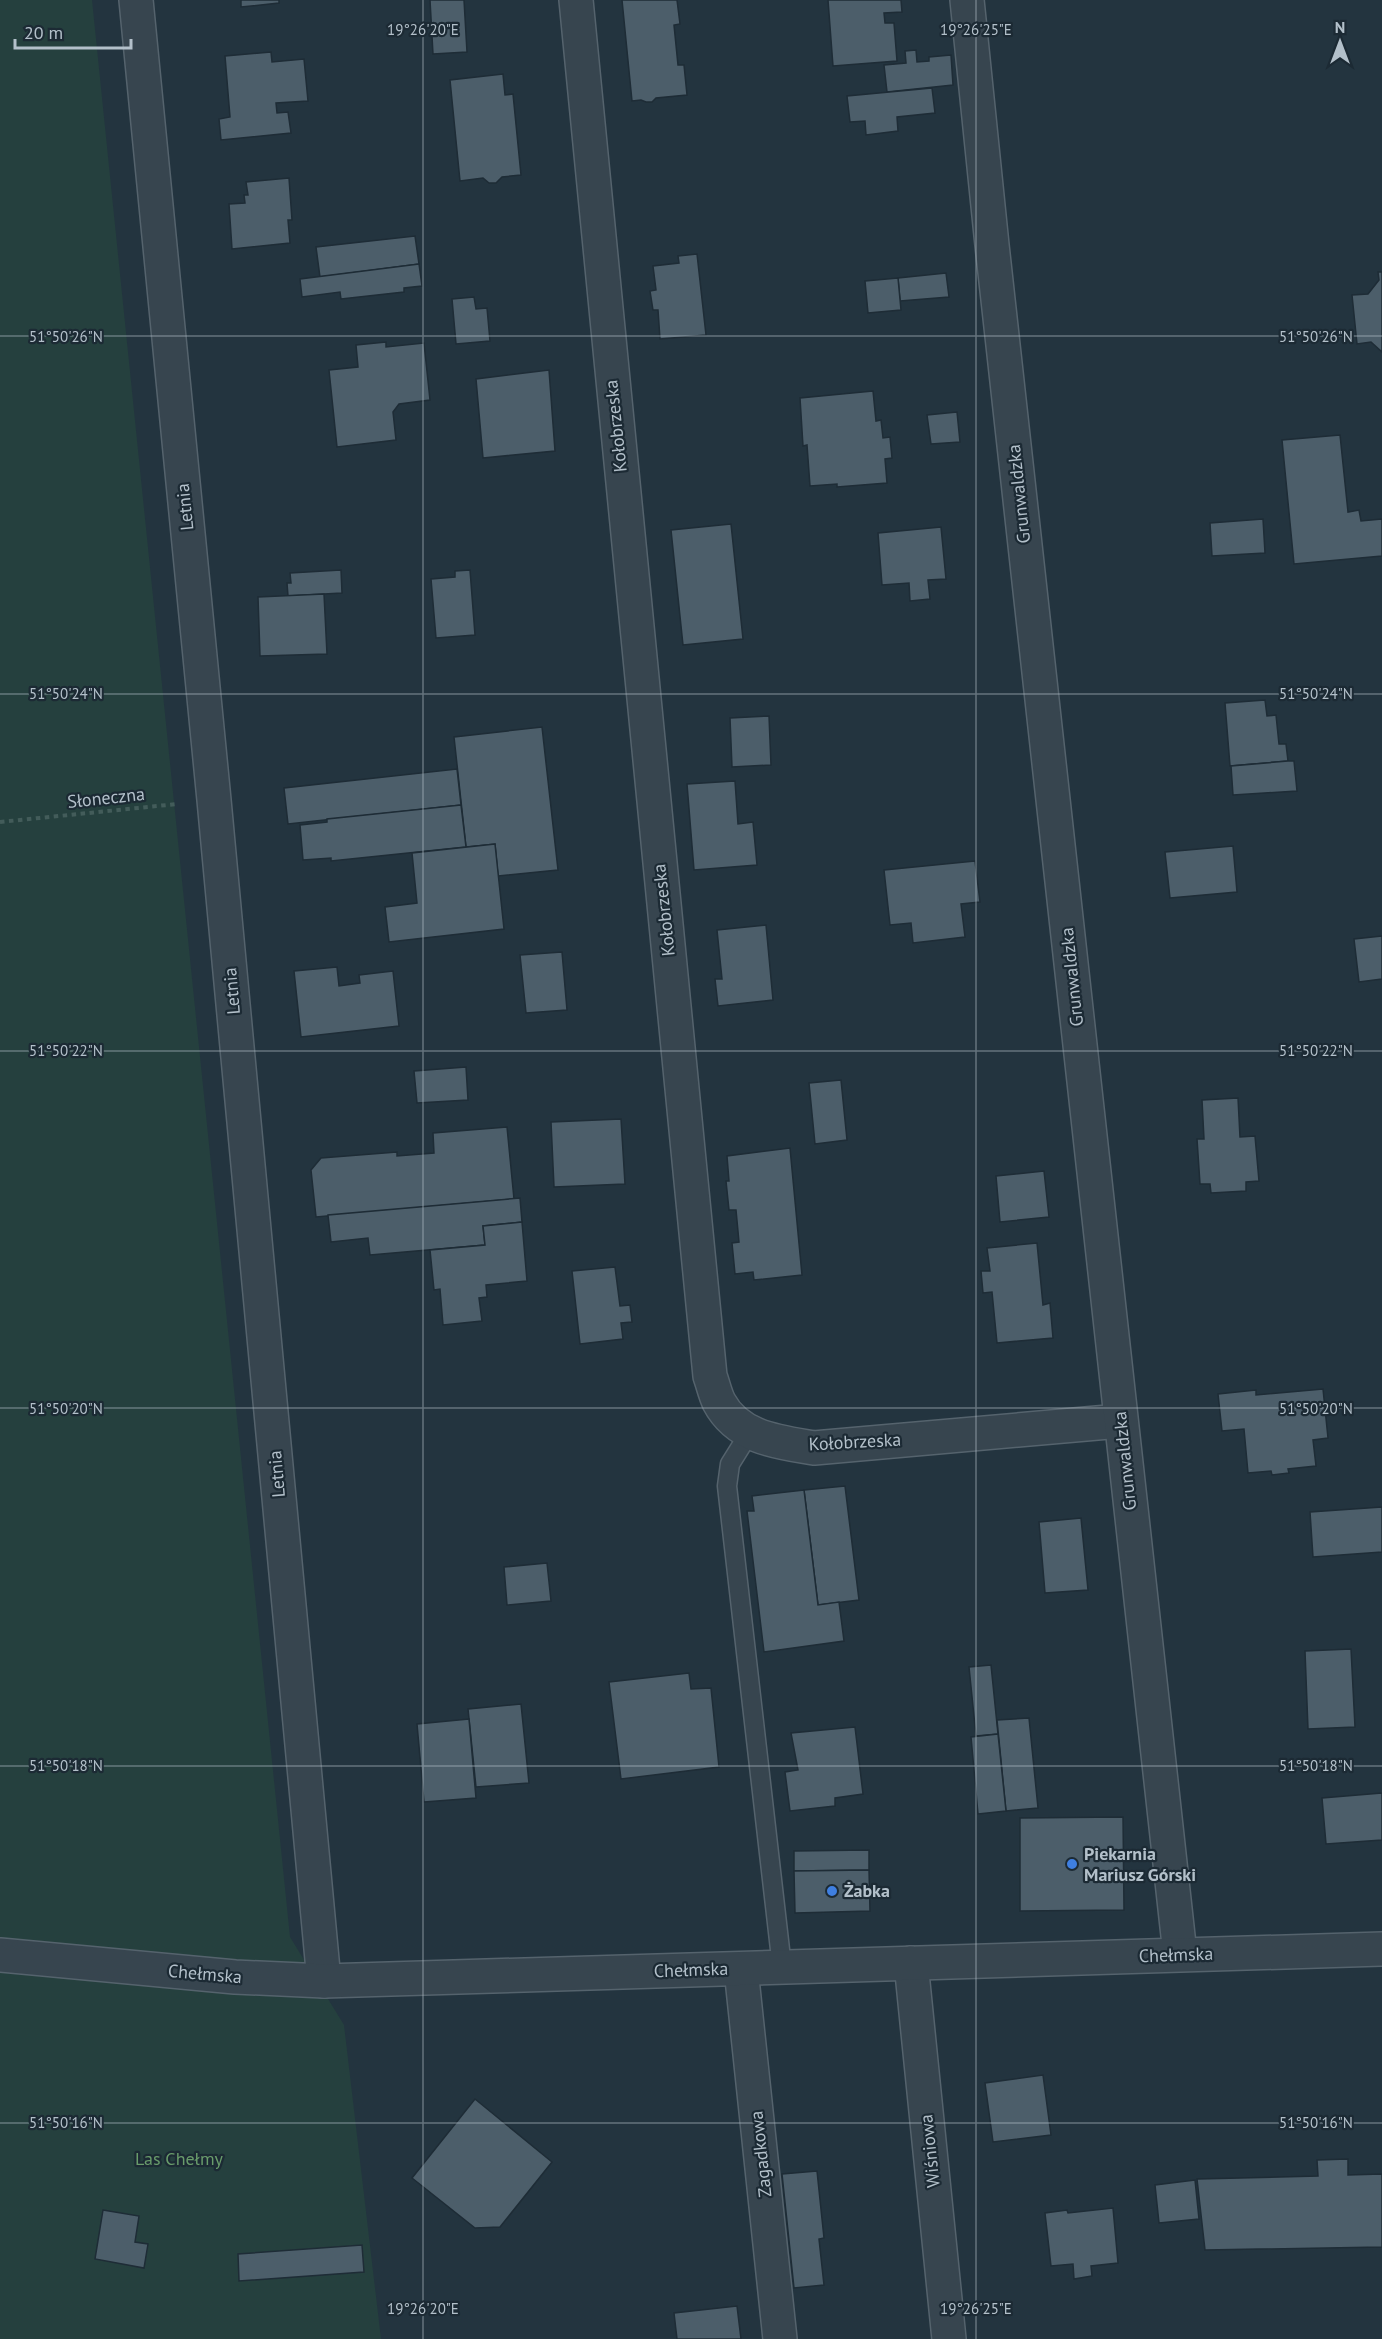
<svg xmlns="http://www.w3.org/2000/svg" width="1382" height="2339" font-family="'PT Sans',sans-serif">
	<rect width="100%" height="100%" fill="#23343f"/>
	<polygon fill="#25403e" points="0,0 92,0 290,1937 344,2025 381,2339 0,2339"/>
	<g fill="#4c5e6a" stroke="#1e2c36" stroke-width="1.5">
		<polygon points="241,0 279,0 279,3 241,7"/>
		<polygon points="430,0 464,0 467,52 433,54"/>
		<polygon points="622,0 677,0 680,24 674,25 678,65 684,65 687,95 656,98 652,102 646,102 641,100 632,101"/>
		<polygon points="828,0 901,0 902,12 884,13 885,23 894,23 897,61 833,66"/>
		<polygon points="916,50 917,62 929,61 929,57 951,55 953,85 887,92 884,65 906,63 905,51"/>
		<polygon points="271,52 272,62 304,59 308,101 276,103 277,113 288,112 291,133 221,140 219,119 230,117 225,56"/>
		<polygon points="503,74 505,95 513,94 521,175 502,177 496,183 489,183 483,178 460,181 450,80"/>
		<polygon points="932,88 935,113 897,117 898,131 866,135 865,121 850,122 847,96"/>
		<polygon points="289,178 292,220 288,220 290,243 232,249 229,204 245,203 244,195 248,195 246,182"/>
		<polygon points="415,236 419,264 320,277 316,247"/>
		<polygon points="697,254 706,335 660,339 658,310 653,310 650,291 656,290 653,266 679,263 678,256"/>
		<polygon points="419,264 422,286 404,288 404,292 341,299 340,292 302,297 300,279"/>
		<polygon points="1378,272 1382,272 1382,352 1371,342 1357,344 1352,295 1368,294 1379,280"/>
		<polygon points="946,273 949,297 900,301 898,278"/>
		<polygon points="898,278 901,310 868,313 865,281"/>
		<polygon points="474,297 476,309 487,308 490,341 456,344 452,299"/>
		<polygon points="386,342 386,347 424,343 430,400 399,404 393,412 396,440 337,447 329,370 358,367 356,345"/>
		<polygon points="549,370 555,451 483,458 476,379"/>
		<polygon points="873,391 876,421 881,420 883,438 890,437 892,458 885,459 887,483 837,487 837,484 810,486 807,445 803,446 800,398"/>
		<polygon points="957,412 960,442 931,444 927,415"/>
		<polygon points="1340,435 1348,512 1359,510 1361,521 1382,519 1382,556 1294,564 1282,440"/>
		<polygon points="1263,519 1265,553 1212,556 1210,523"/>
		<polygon points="731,524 743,639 683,645 671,530"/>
		<polygon points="941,527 946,579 928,580 930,599 910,601 909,583 882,585 878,533"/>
		<polygon points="341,570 342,593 288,596 287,583 291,583 290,573"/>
		<polygon points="470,570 475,635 436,638 431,579 455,577 455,571"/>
		<polygon points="324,594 327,654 260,656 258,597"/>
		<polygon points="1265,700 1267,716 1276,715 1279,744 1286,744 1288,761 1230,766 1225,703"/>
		<polygon points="769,716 771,765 732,767 730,718"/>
		<polygon points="542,727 558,870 498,876 495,844 466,847 454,737"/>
		<polygon points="1288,761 1294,761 1297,791 1233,795 1231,766"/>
		<polygon points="457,769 461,805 288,824 284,788"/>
		<polygon points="735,781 738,824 753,822 757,865 694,870 687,784"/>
		<polygon points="461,805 466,847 331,861 331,858 303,860 300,825 327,822 327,819"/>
		<polygon points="495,844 504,929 389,942 385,907 417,903 412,853"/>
		<polygon points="1233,846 1237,892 1170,898 1165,852"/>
		<polygon points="975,861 980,902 961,904 965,937 913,943 911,923 890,925 884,870"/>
		<polygon points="766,925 773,1000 718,1006 715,979 722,979 717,930"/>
		<polygon points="1382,936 1382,979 1359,982 1354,939"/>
		<polygon points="562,952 567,1010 526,1013 520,955"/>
		<polygon points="337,967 339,986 360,983 359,975 393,971 399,1026 301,1037 294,971"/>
		<polygon points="466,1067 468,1100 417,1103 414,1071"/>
		<polygon points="841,1080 847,1140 815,1144 809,1083"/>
		<polygon points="1238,1098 1240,1137 1255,1136 1259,1181 1246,1182 1246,1191 1211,1193 1210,1184 1200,1184 1197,1139 1204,1139 1202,1100"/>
		<polygon points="621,1119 625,1184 554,1187 551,1122"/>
		<polygon points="507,1127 514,1199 316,1217 311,1170 321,1158 397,1152 397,1156 434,1153 433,1133"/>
		<polygon points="790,1148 802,1275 754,1280 753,1272 735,1274 732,1243 739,1242 736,1210 729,1210 726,1181 729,1181 727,1156"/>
		<polygon points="1044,1171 1049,1217 1000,1222 996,1176"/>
		<polygon points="520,1198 522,1222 483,1226 485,1245 370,1255 368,1238 331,1242 328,1215"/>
		<polygon points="522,1222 527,1281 486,1285 487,1297 479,1298 482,1321 443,1325 440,1289 434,1290 430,1250 485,1245 483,1226"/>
		<polygon points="1037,1243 1043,1305 1050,1303 1053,1338 997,1343 992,1292 983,1293 981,1271 990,1271 987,1248"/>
		<polygon points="615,1267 620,1306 630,1305 632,1322 621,1323 623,1339 580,1344 572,1271"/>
		<polygon points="1323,1389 1328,1438 1313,1440 1316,1466 1288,1469 1289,1473 1272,1475 1271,1471 1248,1473 1244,1429 1222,1431 1218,1394 1256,1390 1256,1395"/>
		<polygon points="845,1486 859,1600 818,1605 804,1490"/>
		<polygon points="804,1490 818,1605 839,1602 844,1641 764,1652 747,1511 754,1511 752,1496"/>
		<polygon points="1382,1507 1382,1552 1313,1557 1310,1512"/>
		<polygon points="1081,1518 1088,1590 1045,1593 1039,1522"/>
		<polygon points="547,1563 551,1601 507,1605 504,1567"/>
		<polygon points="1351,1649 1355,1727 1308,1729 1305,1651"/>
		<polygon points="991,1665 998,1734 976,1736 969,1667"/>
		<polygon points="689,1673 691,1689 711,1688 719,1767 621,1779 609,1682"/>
		<polygon points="521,1704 529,1783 476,1787 468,1709"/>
		<polygon points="1029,1718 1038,1808 1006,1811 997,1720"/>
		<polygon points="469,1719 476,1798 424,1802 417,1724"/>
		<polygon points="855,1727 863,1794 835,1798 835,1806 790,1811 785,1772 798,1770 791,1733"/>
		<polygon points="998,1734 1006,1811 978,1814 971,1737"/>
		<polygon points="1382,1793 1382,1840 1326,1844 1322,1798"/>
		<polygon points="1123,1817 1124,1910 1020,1911 1020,1818"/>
		<polygon points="869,1850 869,1870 794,1871 794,1851"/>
		<polygon points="869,1870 870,1911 795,1913 794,1871"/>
		<polygon points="1043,2075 1051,2135 993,2142 985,2083"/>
		<polygon points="475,2099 552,2162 500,2227 475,2228 412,2178"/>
		<polygon points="1348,2159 1348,2175 1382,2174 1382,2247 1205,2250 1197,2179 1318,2176 1317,2160"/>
		<polygon points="817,2171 824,2238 819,2239 824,2285 794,2288 782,2174"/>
		<polygon points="1195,2180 1199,2219 1159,2223 1155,2185"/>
		<polygon points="1113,2208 1118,2263 1091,2266 1092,2276 1074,2279 1073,2264 1051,2266 1045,2213 1067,2210 1068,2213"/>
		<polygon points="103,2210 139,2216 135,2242 148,2244 144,2268 95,2259"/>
		<polygon points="362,2245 364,2272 239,2281 238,2254"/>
		<polygon points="737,2306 741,2339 677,2339 674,2313"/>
	</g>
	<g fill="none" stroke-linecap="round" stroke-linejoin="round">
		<g stroke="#55636d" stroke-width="21">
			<polyline id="service" points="750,1432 730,1464 727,1486 782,1967"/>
		</g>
		<g stroke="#55636d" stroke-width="36">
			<g id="minor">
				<polyline points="136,0 214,800 324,1981"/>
				<path d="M576,0L710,1376C713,1384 715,1394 719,1402C738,1438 778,1442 814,1448L1120,1421"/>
				<polyline points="967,0 992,245 1180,1954"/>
				<polyline points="911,1963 949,2339"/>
				<polyline points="741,1969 780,2339"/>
			</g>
		</g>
		<g stroke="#55636d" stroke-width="36">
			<polyline id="tertiary" points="0,1955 235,1977 324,1981 1382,1949"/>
		</g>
		<polyline stroke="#435c5a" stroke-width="4" stroke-dasharray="4.5 4.5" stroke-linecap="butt" points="0,822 177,804"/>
		<use href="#service" stroke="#37454f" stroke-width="18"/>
		<use href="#minor" stroke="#37454f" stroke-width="33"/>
		<use href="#tertiary" stroke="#37454f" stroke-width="33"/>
	</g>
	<path fill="none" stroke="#b3c0ca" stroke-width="1.5" stroke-opacity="0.45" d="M423,0V2339M976,0V2339M0,336H1382M0,694H1382M0,1051H1382M0,1408H1382M0,1766H1382M0,2123H1382"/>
	<g fill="#3f7fe0" stroke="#1c2a34" stroke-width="2">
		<circle cx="1072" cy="1864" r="6"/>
		<circle cx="832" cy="1891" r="6"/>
	</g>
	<g text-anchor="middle" stroke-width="4.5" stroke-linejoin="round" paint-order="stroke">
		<g font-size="18" fill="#b3c0ca" stroke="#1c2a34">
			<text transform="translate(616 426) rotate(-96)" y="6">Kołobrzeska</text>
			<text transform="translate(1019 494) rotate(-96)" y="6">Grunwaldzka</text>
			<text transform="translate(185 507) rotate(-96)" y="6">Letnia</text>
			<text transform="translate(106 798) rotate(-6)" y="6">Słoneczna</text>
			<text transform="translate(664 910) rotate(-96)" y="6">Kołobrzeska</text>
			<text transform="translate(1072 977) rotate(-96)" y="6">Grunwaldzka</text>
			<text transform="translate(232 991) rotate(-95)" y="6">Letnia</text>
			<text transform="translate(855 1442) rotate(-3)" y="6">Kołobrzeska</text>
			<text transform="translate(1125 1461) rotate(-96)" y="6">Grunwaldzka</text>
			<text transform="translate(277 1474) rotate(-95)" y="6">Letnia</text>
			<text transform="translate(1176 1955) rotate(-2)" y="6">Chełmska</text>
			<text transform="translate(691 1970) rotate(-2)" y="6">Chełmska</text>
			<text transform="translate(205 1974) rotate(5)" y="6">Chełmska</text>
			<text transform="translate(930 2151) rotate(-96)" y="6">Wiśniowa</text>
			<text transform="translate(761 2154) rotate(-96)" y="6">Zagadkowa</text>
		</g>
		<g font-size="18" font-weight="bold" fill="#b3c0ca" stroke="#1c2a34" text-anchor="start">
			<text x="1084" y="1860">Piekarnia<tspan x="1084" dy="21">Mariusz Górski</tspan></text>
			<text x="844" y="1897">Żabka</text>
		</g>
		<g font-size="18" fill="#699c6b" stroke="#1c2a34">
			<text x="179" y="2165">Las Chełmy</text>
		</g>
	</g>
	<g font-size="15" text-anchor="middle" fill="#b3c0ca" stroke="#1c2a34" stroke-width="4.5" stroke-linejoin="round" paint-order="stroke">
		<text x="423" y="35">19°26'20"E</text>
		<text x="976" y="35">19°26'25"E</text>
		<text x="66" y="342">51°50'26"N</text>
		<text x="1316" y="342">51°50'26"N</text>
		<text x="66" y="699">51°50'24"N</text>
		<text x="1316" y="699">51°50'24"N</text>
		<text x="66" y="1056">51°50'22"N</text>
		<text x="1316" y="1056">51°50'22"N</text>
		<text x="66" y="1414">51°50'20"N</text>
		<text x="1316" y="1414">51°50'20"N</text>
		<text x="66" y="1771">51°50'18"N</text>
		<text x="1316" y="1771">51°50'18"N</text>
		<text x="66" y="2128">51°50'16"N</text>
		<text x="1316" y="2128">51°50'16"N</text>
		<text x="423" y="2314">19°26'20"E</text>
		<text x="976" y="2314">19°26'25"E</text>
	</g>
	<g transform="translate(1340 42)" stroke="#1c2a34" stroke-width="4.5" paint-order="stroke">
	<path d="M0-4.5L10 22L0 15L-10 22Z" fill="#b3c0ca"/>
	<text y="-9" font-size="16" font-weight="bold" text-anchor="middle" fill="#b3c0ca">N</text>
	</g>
	<path d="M15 39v9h116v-9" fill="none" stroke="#b3c0ca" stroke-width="3"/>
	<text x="24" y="39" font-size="18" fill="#b3c0ca" stroke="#1c2a34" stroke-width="4.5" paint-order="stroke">20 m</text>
</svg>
